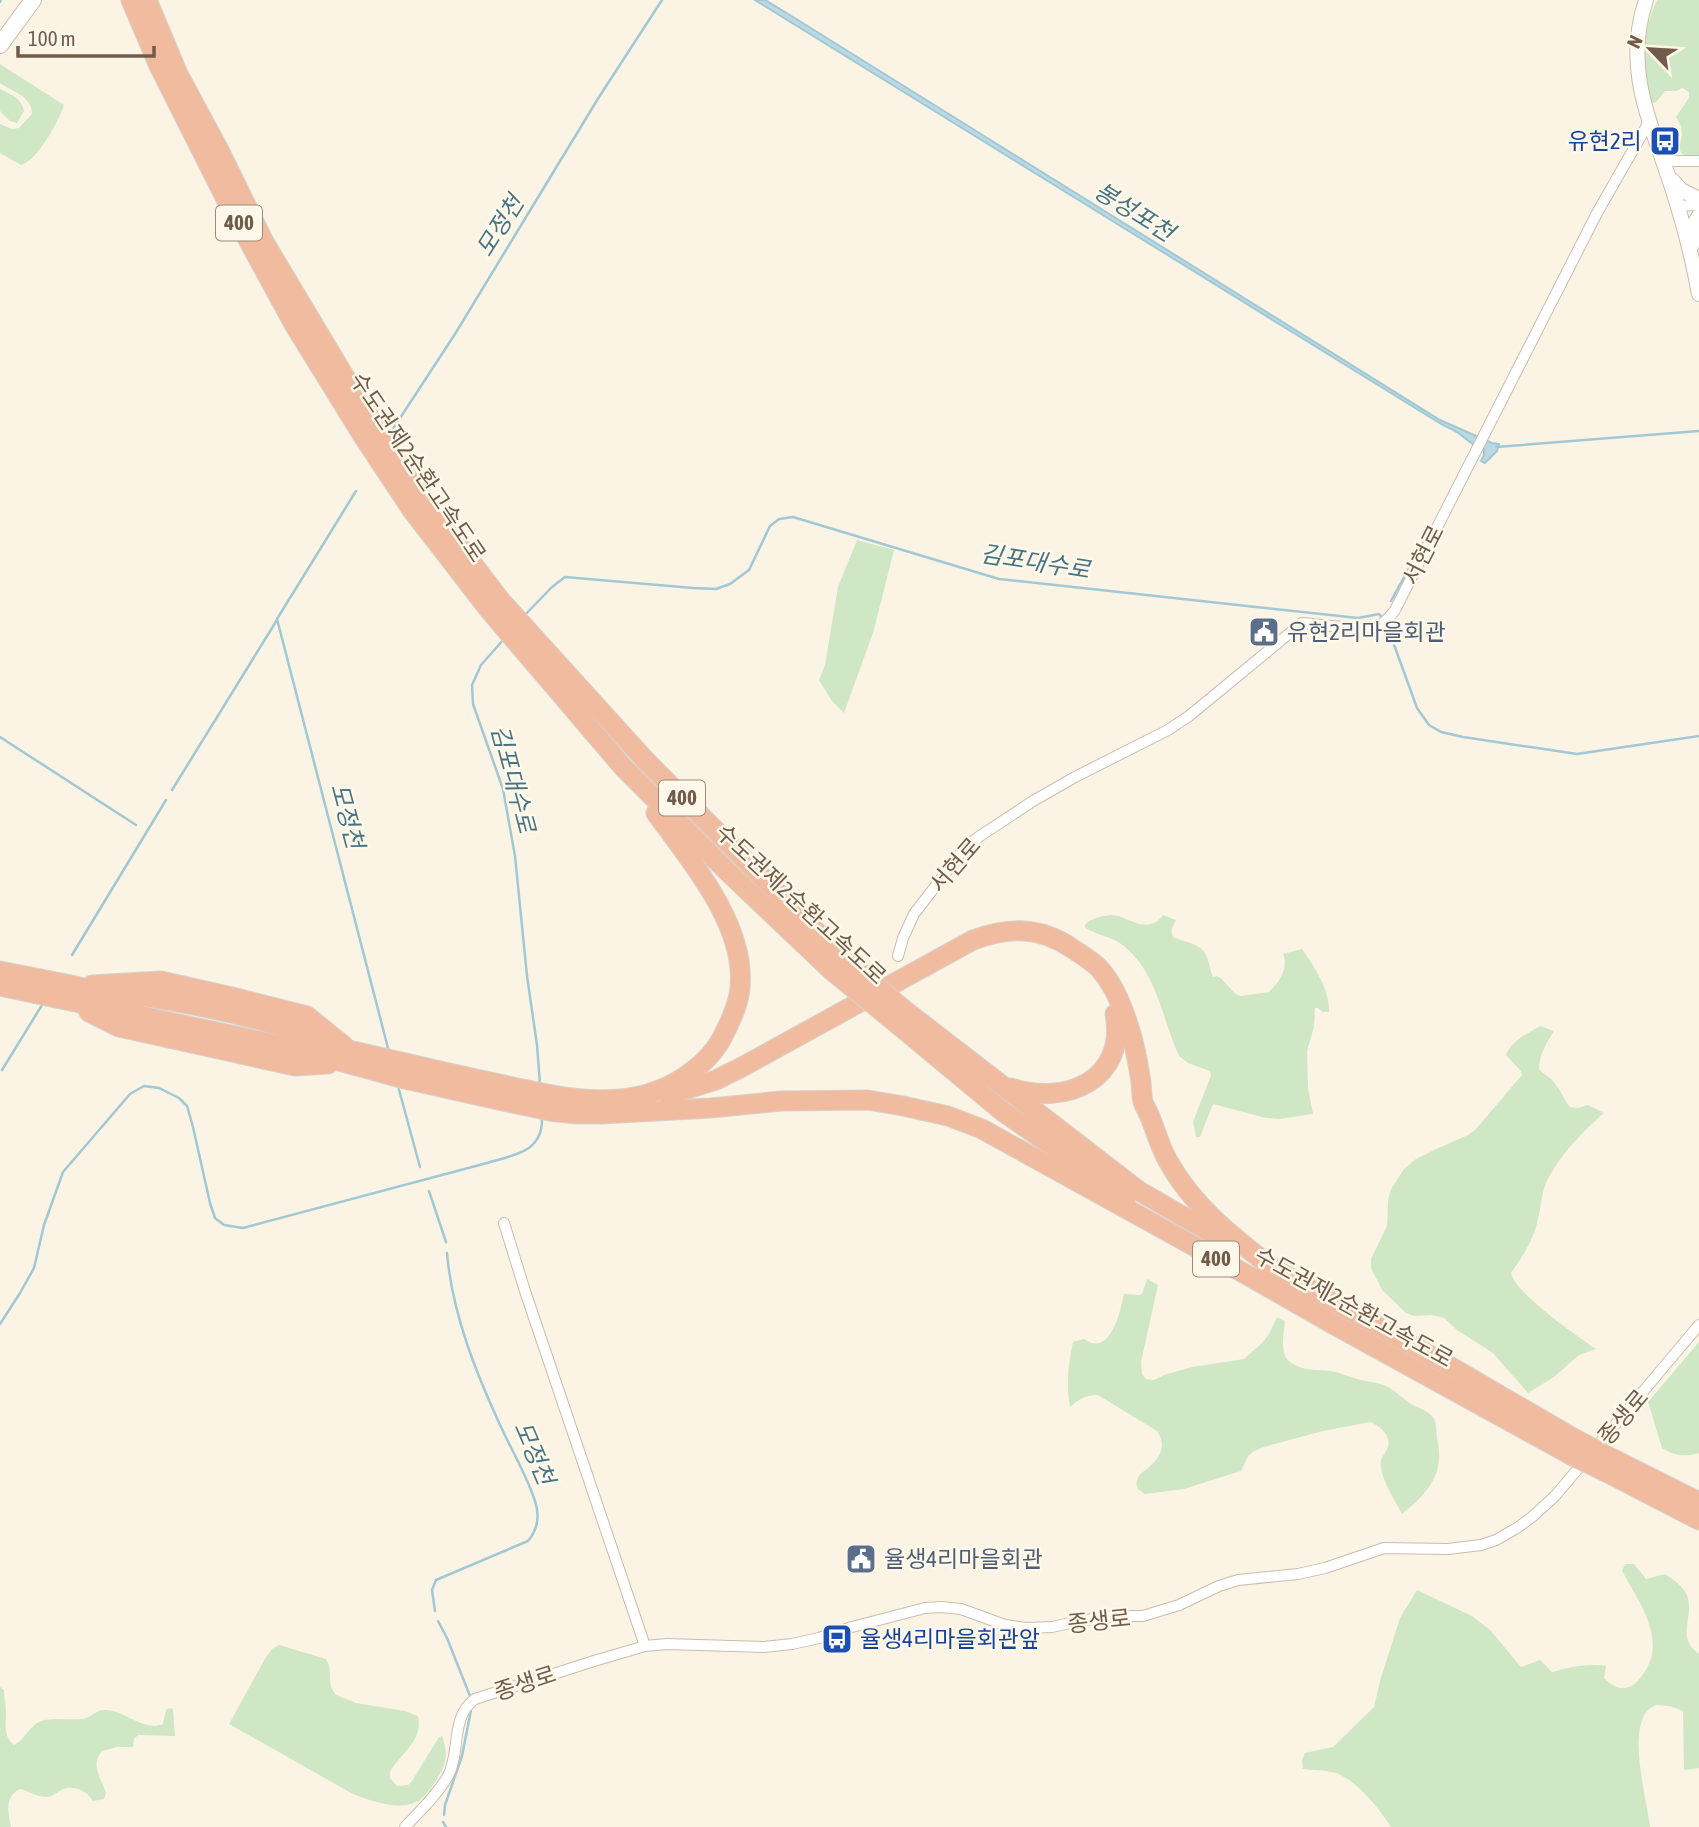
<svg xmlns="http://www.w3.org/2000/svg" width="1699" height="1827" font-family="'Asap Condensed','Noto Sans KR',sans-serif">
	<rect width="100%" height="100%" fill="#fbf4e5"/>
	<g fill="#cfe7c4">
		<path d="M1657,0H1699V157H1690L1682,154L1679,149L1682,135L1681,126L1676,117L1689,98V92L1682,88L1676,91H1665L1656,102L1653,103L1651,101C1643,60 1639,40 1657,0Z"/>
		<path d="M0,64L64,105C59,121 37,161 21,165L0,153V124L12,129L19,128L32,114C32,96 13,92 0,83Z"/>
		<path d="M0,89C10,94 22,98 24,111L17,123L10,121L0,111Z"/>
		<polygon points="857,540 894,550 873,633 844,713 832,701 819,680 825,665 838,587"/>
		<path d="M1112,915C1131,917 1147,936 1163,915L1176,920C1172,927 1170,931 1173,937C1183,942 1199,943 1205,953C1209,960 1210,970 1213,977L1217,976C1227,981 1229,991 1240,996L1269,992C1279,982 1289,968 1283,954L1302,949C1314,966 1330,990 1329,1012H1322L1318,1008H1315L1314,1027L1307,1051L1308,1088L1313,1114L1279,1119L1266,1118L1213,1104L1200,1137H1196L1193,1122L1211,1075L1210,1071L1188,1063L1179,1056C1162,1019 1158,975 1125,947C1112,936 1099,936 1085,928V925C1092,917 1103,916 1112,915Z"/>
		<path d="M1540,1026L1554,1031C1547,1042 1539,1055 1539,1069C1543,1074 1549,1076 1553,1081C1560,1089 1563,1098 1570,1107L1578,1108L1588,1105L1604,1113C1583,1131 1555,1160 1545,1186C1541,1197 1541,1208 1538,1219C1534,1239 1523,1256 1511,1273C1515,1293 1577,1336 1596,1349L1579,1355L1554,1377L1528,1393L1493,1353L1457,1330L1444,1318L1432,1315L1414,1316L1406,1313L1382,1290L1371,1268V1259L1387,1226L1388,1200L1391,1189L1404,1169L1416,1159L1434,1150L1468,1135L1475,1130L1522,1075L1521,1071L1506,1055C1512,1040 1527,1034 1540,1026Z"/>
		<path d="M1147,1279L1158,1285L1141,1362L1142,1374L1146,1379L1154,1380L1164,1375L1192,1367L1244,1359L1261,1344L1269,1334L1277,1317L1285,1321C1284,1334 1279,1353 1290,1362C1303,1372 1317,1369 1331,1371C1340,1372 1348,1377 1357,1379C1367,1382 1378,1382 1388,1387C1396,1391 1402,1398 1410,1403C1418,1409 1431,1410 1435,1421C1437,1427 1436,1436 1438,1443C1444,1475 1426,1495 1402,1514C1394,1499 1384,1484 1381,1468C1379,1458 1385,1455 1388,1447C1391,1435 1380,1426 1370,1422L1323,1431L1264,1447L1254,1451L1248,1456L1241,1471L1184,1489L1145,1494L1138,1489C1136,1484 1136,1483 1138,1478C1140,1472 1146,1471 1150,1466C1162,1456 1166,1443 1157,1431L1098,1395C1086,1395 1079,1399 1070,1407C1066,1384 1068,1364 1073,1342L1084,1339C1111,1358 1120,1311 1124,1294L1139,1295L1142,1294Z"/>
		<path d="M1699,1342V1453C1686,1457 1674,1456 1662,1448L1648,1402Z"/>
		<path d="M1625,1564H1634L1646,1579L1665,1574C1674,1580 1685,1587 1688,1598C1693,1621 1676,1637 1699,1654V1768L1684,1770L1683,1711L1670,1706L1656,1705C1653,1707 1650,1708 1647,1711C1628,1735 1647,1799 1650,1827H1391C1379,1808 1357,1781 1336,1773C1325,1770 1314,1770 1303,1769L1302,1760L1305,1753L1333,1747L1374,1707L1380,1681L1400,1618L1417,1590L1472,1616L1490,1630L1521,1667L1540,1660L1552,1672C1570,1667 1587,1663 1606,1666L1604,1678C1613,1686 1621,1692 1633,1685C1639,1681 1643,1674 1647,1668C1665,1636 1637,1599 1622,1571Z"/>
		<path d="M279,1645L326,1659C334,1671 325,1681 336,1695L356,1703L405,1711L418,1716C424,1740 400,1754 390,1772V1778L397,1786L408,1785L412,1781L439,1737L442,1736C448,1751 447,1764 438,1777C434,1785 428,1793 421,1799C402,1813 372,1801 353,1794L229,1724L266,1657L272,1649Z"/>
		<path d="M0,1687L4,1690C4,1697 6,1705 6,1713C6,1725 3,1736 14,1745C24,1740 28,1729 37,1723C50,1715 74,1722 86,1718C94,1715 97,1709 106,1710C125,1710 143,1732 163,1724L166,1710L169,1708L173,1709L175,1736L138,1735L134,1739L133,1747H117L102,1751C90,1765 101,1778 106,1793L104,1799L93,1801C87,1791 75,1785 63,1789C58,1791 54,1796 48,1797C38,1798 29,1791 20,1789C4,1797 8,1812 11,1827H0Z"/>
	</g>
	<path fill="#badae3" stroke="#a1c8d4" stroke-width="2" d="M755,0H765L785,12C1003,148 1222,283 1440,420L1492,443L1499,444L1497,451L1485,463L1481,461L1484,455V449L1474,445L1457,432L1441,424Z"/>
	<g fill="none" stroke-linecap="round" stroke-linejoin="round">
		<g stroke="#a1c8d4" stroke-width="2.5">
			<polyline points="0,2 1,0"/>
			<polyline points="389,435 455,334 599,97 662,0"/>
			<polyline points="1496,447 1699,431"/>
			<polyline points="356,491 277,619 389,1052"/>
			<polyline points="1391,601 1431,528"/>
			<polyline points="524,616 552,587 565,577 693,588 716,589 730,584 749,570 770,526 779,519 793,517 999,579 1358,618 1379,614 1382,617"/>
			<polyline points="1388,628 1417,708 1429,725 1441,732 1463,737 1577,754 1699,736"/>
			<polyline points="504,639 481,665 472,685 473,704 503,789 515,856 527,976 537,1045 540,1084"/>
			<polyline points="0,737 136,825"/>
			<polyline points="172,790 277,620"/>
			<polyline points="72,955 166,800"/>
			<polyline points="2,1070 42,1005"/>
			<polyline points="398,1086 420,1167"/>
			<polyline points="429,1191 446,1242"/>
			<path d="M0,1324L20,1293L34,1268L44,1225L63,1172L130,1094L144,1086L159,1088L179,1098L187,1106L193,1127L210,1203L215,1218L224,1225L243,1228L487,1163C513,1155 543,1153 542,1118"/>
			<path d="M435,1611L432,1590L436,1580L528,1541C538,1529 540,1516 535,1501C527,1476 512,1451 501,1427C476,1373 452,1313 447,1253"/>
			<polyline points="438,1621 447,1638 470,1696"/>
			<polyline points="444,1815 445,1805 462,1756 471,1710"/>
			<polyline points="443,1822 446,1827"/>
		</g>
		<g stroke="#cbbcac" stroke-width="12">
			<g id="minor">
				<polyline points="1661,157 1674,161 1699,161"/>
				<polyline points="1677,206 1699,205"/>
				<path d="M898,956L903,938L914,914L964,849L980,836L1033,801L1075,777L1168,730L1189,716L1302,623C1319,624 1365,632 1379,625C1386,622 1390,616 1395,610L1597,213L1649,122"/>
				<polyline points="504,1223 525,1291 645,1646"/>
				<path d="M405,1827C420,1811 437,1795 448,1776C461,1751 450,1717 475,1699L594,1661L645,1646L667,1644L764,1647L792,1644L819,1638L852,1627L925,1608L942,1607L961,1609L1005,1625L1026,1628L1052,1627L1079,1621L1116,1616H1143L1179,1605L1219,1586L1238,1580L1298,1574L1325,1568L1384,1548L1448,1549L1481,1545L1496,1540L1517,1528L1532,1517L1555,1496L1699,1325"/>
			</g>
		</g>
		<g stroke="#cbbcac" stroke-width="16">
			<g id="tertiary">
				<path d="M1646,0C1622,72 1653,126 1674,194C1684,226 1693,260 1699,294"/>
				<polyline points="1672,180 1681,190 1699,199"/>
				<path d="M1692,245C1692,233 1692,225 1699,216"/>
			</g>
		</g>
		<g stroke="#cebdaa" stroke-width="18">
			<polyline id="secondary" points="0,45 33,0"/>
		</g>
		<g stroke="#d7d1cd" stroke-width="21">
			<g id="motorway">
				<polyline points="131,0 159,66 228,203 295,326 363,436 412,510 490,611 623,767 727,871 830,969"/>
				<polyline points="147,0 178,74 221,154 264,242 346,379 408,479 501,601 646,761 843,958"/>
				<polyline points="0,971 76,986 135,1003"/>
				<polyline points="92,985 161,981 232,997 307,1016 344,1046"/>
				<polyline points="0,986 292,1048 405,1079 503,1101 550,1111 576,1114 601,1114 711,1108 781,1101 868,1100 903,1106 948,1116 982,1129 1212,1256"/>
				<path d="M122,993C186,1002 259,1017 320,1039"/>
				<polyline points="903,1009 1139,1191 1224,1240"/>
				<polyline points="89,1012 119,1027 295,1066 328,1064"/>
				<polyline points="890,1018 1002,1111 1126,1197"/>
				<path d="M305,1041C364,1052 422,1068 481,1080C549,1094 625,1119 687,1075C703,1064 717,1050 725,1032C732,1018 739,1003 740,987C746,925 690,860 656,813"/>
				<path d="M1011,1088C1066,1106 1127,1080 1115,1014"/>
				<path d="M668,1095L716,1080L742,1067L973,940C1009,927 1040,926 1073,949C1082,955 1092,961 1099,968C1122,993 1135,1042 1140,1076C1142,1084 1141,1094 1143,1102C1145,1107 1148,1112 1150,1117C1156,1131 1160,1147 1168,1161C1194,1208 1233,1237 1275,1270"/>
				<polyline points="1203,1250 1333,1324 1571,1455"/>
				<polyline points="1265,1264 1451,1367 1575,1439"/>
				<polyline points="1615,1460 1699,1502"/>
				<polyline points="1606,1472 1699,1520"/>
			</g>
		</g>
		<use href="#minor" stroke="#fff" stroke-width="10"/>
		<use href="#tertiary" stroke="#fff" stroke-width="14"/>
		<use href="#secondary" stroke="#fff" stroke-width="16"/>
		<use href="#motorway" stroke="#f1bb9f" stroke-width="19"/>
		<g stroke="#d7d1cd" stroke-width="21" stroke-linecap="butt">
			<g id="motorway-bridge">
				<polyline points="843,958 903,1009"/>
				<polyline points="830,969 890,1018"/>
				<polyline points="1575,1439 1615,1460"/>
				<polyline points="1571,1455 1606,1472"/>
			</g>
		</g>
		<use href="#motorway-bridge" stroke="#f1bb9f" stroke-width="19"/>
	</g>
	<defs>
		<g id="bus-square" transform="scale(1.575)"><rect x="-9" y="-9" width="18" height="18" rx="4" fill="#1a4fb4" stroke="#fef8ea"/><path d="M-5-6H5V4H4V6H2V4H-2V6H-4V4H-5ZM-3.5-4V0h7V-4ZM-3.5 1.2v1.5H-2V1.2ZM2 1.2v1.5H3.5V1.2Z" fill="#fff"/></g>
		<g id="civic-square" transform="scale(1.575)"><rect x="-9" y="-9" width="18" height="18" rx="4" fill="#5c6f8a" stroke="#fef8ea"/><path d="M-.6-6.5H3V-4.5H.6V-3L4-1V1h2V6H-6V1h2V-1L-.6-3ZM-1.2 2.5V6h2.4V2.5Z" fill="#fff"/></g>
	</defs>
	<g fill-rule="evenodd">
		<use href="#bus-square" x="1665" y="141"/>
		<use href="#civic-square" x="1264" y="632"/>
		<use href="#civic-square" x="861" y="1559"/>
		<use href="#bus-square" x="837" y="1639"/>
	</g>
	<g text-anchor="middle" stroke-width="5" stroke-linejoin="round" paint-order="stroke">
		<g fill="#fef8ea" stroke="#9b8b7b" stroke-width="2">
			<rect x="216" y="205.5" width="46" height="35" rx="5"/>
			<rect x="659" y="780.5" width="46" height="35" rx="5"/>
			<rect x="1193" y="1241.5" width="46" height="35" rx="5"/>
		</g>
		<g font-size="21" font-weight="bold" fill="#715c4c">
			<text x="239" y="230">400</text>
			<text x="682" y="805">400</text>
			<text x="1216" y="1266">400</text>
		</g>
		<g font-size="23" fill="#164399" stroke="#fef8ea" text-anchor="end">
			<text x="1642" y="149">유현2리</text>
			<text x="860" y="1647" text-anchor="start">율생4리마을회관앞</text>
		</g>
		<g font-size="23" fill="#715c4c" stroke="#fef8ea">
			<text transform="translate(418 467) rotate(56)" y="8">수도권제2순환고속도로</text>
			<text transform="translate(1423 555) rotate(-63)" y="8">서현로</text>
			<text transform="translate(955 865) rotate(-49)" y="8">서현로</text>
			<text transform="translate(801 904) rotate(43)" y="8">수도권제2순환고속도로</text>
			<text transform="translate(1354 1307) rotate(29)" y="8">수도권제2순환고속도로</text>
			<text transform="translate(1623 1417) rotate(-50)" y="8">종생로</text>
			<text transform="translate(1099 1621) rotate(-6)" y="8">종생로</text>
			<text transform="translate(525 1683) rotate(-18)" y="8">종생로</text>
		</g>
		<g font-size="23" fill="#4e5e75" stroke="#fef8ea" text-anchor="start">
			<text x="1287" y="640">유현2리마을회관</text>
			<text x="884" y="1567">율생4리마을회관</text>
		</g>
		<g font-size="24" font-style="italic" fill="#477484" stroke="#fef8ea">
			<text transform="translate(1134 212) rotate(32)" y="8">봉성포천</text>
			<text transform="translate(500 226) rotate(-58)" y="8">모정천</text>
			<text transform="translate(1035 562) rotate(9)" y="8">김포대수로</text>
			<text transform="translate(513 779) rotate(75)" y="8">김포대수로</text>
			<text transform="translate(347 816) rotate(75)" y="8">모정천</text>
			<text transform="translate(534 1453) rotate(67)" y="8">모정천</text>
		</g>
	</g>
	<g transform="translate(1650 49) rotate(295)" stroke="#fef8ea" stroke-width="5" paint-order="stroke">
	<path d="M0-5L12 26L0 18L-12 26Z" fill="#715c4c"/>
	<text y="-10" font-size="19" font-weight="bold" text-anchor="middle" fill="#715c4c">N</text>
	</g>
	<path d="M18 46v10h136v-10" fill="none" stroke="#715c4c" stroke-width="3.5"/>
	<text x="28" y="46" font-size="21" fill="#715c4c" stroke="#fef8ea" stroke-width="5" paint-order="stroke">100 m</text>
</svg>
